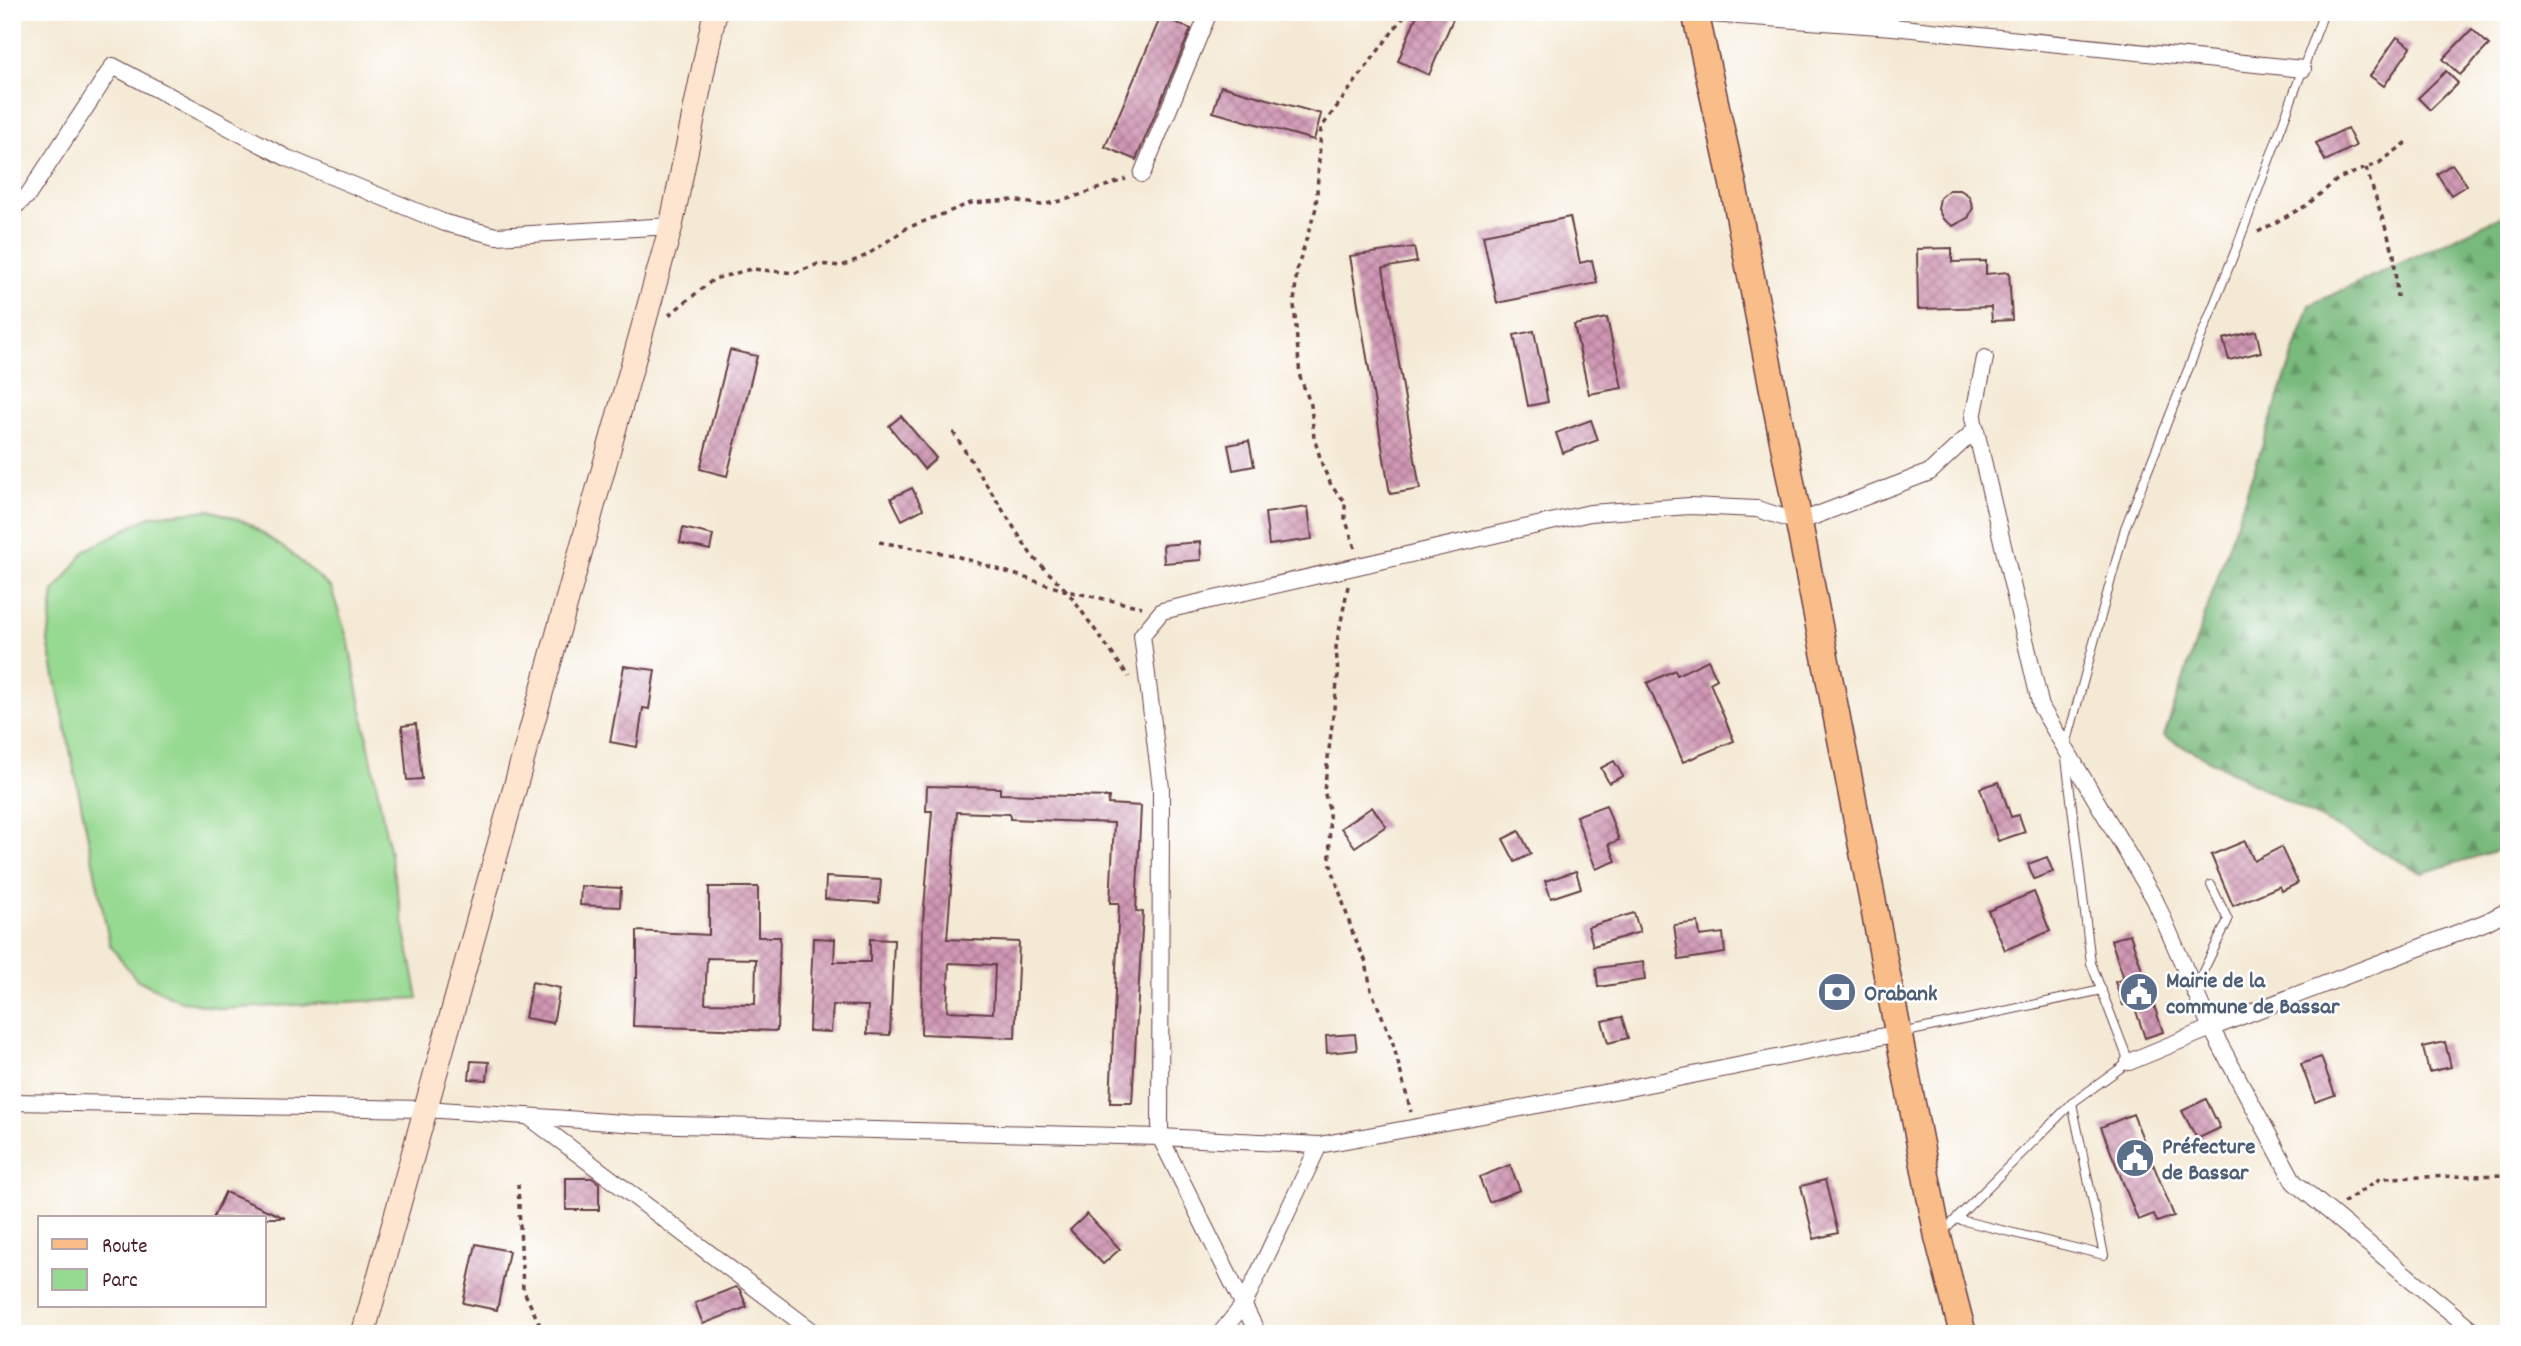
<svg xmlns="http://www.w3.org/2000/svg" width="2521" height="1346" font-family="Dekko,sans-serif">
	<defs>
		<pattern id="forest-firs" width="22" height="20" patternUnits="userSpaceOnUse" patternTransform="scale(1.75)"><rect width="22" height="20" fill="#78b97b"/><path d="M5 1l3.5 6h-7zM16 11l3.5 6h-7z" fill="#649665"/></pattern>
		<pattern id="building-cross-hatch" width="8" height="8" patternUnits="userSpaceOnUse" patternTransform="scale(1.75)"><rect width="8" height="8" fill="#d097b4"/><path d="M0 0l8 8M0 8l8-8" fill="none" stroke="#ab7b93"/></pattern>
	</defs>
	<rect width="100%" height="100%" fill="#fff"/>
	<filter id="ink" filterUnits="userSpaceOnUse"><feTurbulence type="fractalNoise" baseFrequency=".0143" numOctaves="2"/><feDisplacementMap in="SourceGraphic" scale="14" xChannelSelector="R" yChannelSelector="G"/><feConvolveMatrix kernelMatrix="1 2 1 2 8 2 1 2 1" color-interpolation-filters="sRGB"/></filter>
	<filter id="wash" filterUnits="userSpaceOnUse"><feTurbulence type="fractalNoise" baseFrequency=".00686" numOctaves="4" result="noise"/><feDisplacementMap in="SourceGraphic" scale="28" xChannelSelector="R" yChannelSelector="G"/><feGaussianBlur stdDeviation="1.57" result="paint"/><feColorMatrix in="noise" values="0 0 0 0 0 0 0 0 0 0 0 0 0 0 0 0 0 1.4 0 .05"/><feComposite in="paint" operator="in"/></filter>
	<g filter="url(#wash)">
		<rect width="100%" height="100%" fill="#f4e9d4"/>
		<polygon fill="#96d991" stroke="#707c5e" stroke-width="2" points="210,510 246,522 291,553 331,588 349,644 418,998 221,1009 178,1000 136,979 110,945 48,642 54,592 86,550 151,516"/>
		<polygon fill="url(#forest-firs)" stroke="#616c53" stroke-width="2" points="2509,213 2509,847 2422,873 2164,736 2310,305"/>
		<g id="blocks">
			<g fill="url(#building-cross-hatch)" fill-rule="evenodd">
				<polygon points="1418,12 1456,12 1429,75 1398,61"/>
				<polygon points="1161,16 1191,29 1136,160 1105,147"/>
				<polygon points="2472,29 2489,45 2460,75 2443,59"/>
				<polygon points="2397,37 2411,47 2384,86 2370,76"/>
				<polygon points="2446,71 2458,83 2430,110 2418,98"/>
				<polygon points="1221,86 1321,114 1314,140 1213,112"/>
				<polygon points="2347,128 2356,146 2325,161 2316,143"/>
				<polygon points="2452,164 2467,185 2451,195 2437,174"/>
				<polygon points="1949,190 1960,190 1965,193 1969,196 1973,208 1968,218 1953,226 1943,219 1938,209 1940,198"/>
				<polygon points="1570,217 1580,263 1592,260 1597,283 1497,303 1483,235"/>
				<polygon points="1414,247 1417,262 1383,268 1420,489 1390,494 1350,256"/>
				<polygon points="1952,248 1952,262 1986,261 1986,274 2009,272 2012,320 1992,321 1991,307 1918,309 1917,249"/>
				<polygon points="1607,318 1622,388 1589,394 1574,325"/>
				<polygon points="1534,331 1548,402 1528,406 1514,335"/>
				<polygon points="2256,331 2261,352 2229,360 2223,339"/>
				<polygon points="730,350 757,356 727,476 700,469"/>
				<polygon points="901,416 936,458 924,469 889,426"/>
				<polygon points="1591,420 1598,440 1563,453 1556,433"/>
				<polygon points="1249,441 1254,466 1233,470 1228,445"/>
				<polygon points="912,488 923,509 902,520 891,498"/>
				<polygon points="1308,507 1312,539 1269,545 1265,513"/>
				<polygon points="683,528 713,535 710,550 680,543"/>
				<polygon points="1200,542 1201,560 1164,563 1163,545"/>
				<polygon points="1708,660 1717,679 1710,683 1734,741 1683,762 1660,707 1658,708 1647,683 1675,670 1677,675"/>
				<polygon points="624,666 655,670 649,709 643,708 637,747 610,742"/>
				<polygon points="416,724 422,779 407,780 402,726"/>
				<polygon points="1614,761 1623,776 1609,783 1601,768"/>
				<polygon points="1999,782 2011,817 2019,815 2025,832 1998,841 1980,788"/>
				<path d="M927,786L1000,788V794L1109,797L1108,804L1141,806L1136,911L1143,912L1132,1103H1110L1119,903H1110L1114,823L1010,819V814L957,812L947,939L1019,942L1015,1038L921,1034L923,920L932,811H926ZM949,963L995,965L993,1013L947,1011Z"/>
				<polygon points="1606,805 1619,840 1609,844 1616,861 1596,869 1576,816"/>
				<polygon points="1372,807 1386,826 1355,847 1341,828"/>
				<polygon points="1519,831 1531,854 1515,862 1503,839"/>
				<polygon points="2245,841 2254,861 2281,847 2298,883 2282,891 2280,886 2233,906 2211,855"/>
				<polygon points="2047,857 2053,872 2034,879 2028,864"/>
				<polygon points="1576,871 1581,888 1551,898 1545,881"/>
				<polygon points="826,877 881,880 879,903 825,899"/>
				<polygon points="581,886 621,888 620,907 580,905"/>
				<path d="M709,887H758V937H780L777,1031L633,1026L635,978H637V931L709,935ZM707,958L756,959L755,1004L705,1003Z"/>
				<polygon points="2034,892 2050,931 2005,950 1988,911"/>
				<polygon points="1634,913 1640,932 1593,946 1588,927"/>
				<polygon points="1698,922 1700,936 1723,933 1725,953 1679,960 1674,925"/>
				<polygon points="2130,934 2163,1032 2145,1038 2133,1002 2123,1005 2115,982 2124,979 2111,940"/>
				<polygon points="813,938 835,939 834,962 870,962 870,939 894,940 890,1035 867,1034 868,1006 833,1005 831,1032 809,1031"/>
				<polygon points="1643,962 1645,980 1598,987 1596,968"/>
				<polygon points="532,982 560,988 553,1023 525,1018"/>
				<polygon points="1622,1017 1628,1038 1608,1043 1602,1021"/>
				<polygon points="1355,1034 1357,1050 1327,1053 1326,1036"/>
				<polygon points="2445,1042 2451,1067 2429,1072 2423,1047"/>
				<polygon points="2321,1057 2335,1095 2315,1102 2301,1064"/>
				<polygon points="471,1061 489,1062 487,1080 469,1079"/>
				<polygon points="2206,1099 2220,1128 2197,1139 2182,1111"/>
				<polygon points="2133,1114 2174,1216 2157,1222 2154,1214 2138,1220 2101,1127"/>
				<polygon points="1510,1165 1520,1190 1489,1202 1479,1177"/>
				<polygon points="566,1178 592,1178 599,1183 599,1210 566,1210"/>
				<polygon points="1825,1180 1838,1233 1814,1239 1801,1186"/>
				<polygon points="225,1192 285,1218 213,1218"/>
				<polygon points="1087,1214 1120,1249 1103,1264 1070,1230"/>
				<polygon points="476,1244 509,1251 497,1310 463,1303"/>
				<polygon points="736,1287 740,1290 747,1307 703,1324 695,1303"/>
			</g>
		</g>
	</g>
	<g filter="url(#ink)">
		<use href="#blocks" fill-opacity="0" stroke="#643d44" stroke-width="2"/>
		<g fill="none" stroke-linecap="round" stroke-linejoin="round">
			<g stroke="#643d44" stroke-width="10">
				<g id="lane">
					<polyline points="2066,745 2125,528 2238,244 2324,12"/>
					<polyline points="2194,990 2228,920 2211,885"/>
					<polyline points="1902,1033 2102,990"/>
					<polyline points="1956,1219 2104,1255 2072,1103"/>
					<polyline points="1944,1231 2072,1103 2129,1062 2091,963 2066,758"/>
				</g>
			</g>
			<g stroke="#643d44" stroke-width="18">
				<g id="street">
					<polyline points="1695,13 1893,27 2303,69"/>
					<polyline points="1890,14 1893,12"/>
					<polyline points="1142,174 1209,12"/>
					<polyline points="12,209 28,195 113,66 287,158 445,223 496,236 671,226"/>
					<polyline points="1985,358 1973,418 2041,707 2155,900 2211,1028 2294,1182 2477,1334"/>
					<polyline points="2129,1062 2211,1028 2486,922 2509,910"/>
					<polyline points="12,1102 426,1109 637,1124 1160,1137 1319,1145 1619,1090 1899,1033"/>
					<polyline points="528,1116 816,1334"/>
					<polyline points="1220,1334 1244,1304 1319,1145"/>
					<polyline points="1258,1334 1160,1137 1161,788 1142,635 1162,611 1590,513 1690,506 1757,509 1799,522 1930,472 1976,429"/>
				</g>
			</g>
			<g stroke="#643d44" stroke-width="25">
				<polyline id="secondary" points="363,1334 671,226 715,12"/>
			</g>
			<g stroke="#643d44" stroke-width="29">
				<polyline id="primary" points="1695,12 1733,184 1938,1237 1963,1334"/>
			</g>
			<g stroke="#643d44" stroke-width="3.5" stroke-dasharray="5 5" stroke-linecap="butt">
				<polyline points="2366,168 2394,254 2397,297"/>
				<polyline points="2258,232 2307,205 2338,179 2379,163 2410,140"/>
				<polyline points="669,315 714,279 751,269 795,273 818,264 842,266 867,255 907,228 971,203 1013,200 1041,205 1065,200 1126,179"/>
				<polyline points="953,432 1032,556 1067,591 1142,607"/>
				<polyline points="879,542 953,555 1067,591 1129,677"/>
				<polyline points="1355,548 1345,518 1345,502 1332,487 1323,467 1314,438 1311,405 1300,377 1294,304 1297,269 1316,208 1321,128 1407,12"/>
				<polyline points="1348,586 1336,647 1338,675 1324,791 1329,809 1330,862 1353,934 1366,962 1371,990 1392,1040 1411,1112"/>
				<polyline points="518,1184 523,1289 544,1334"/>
				<polyline points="2343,1203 2381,1178 2509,1175"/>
			</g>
			<use href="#lane" stroke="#fff" stroke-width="8"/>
			<use href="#street" stroke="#fff" stroke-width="16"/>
			<use href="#secondary" stroke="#fde5d0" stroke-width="23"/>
			<use href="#primary" stroke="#f9bd89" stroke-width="26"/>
		</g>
	</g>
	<defs>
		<g id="bank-disc" transform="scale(2.0125)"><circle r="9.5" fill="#5c6f8a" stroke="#fff"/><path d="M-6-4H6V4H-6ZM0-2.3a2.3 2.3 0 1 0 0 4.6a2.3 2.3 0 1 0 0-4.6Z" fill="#fff"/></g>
		<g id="civic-disc" transform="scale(2.0125)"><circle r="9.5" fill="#5c6f8a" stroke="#fff"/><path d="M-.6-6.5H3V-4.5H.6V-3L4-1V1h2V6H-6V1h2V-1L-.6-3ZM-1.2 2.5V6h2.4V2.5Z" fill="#fff"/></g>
	</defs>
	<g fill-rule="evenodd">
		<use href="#bank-disc" x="1837" y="992"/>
		<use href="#civic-disc" x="2139" y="992"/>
		<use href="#civic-disc" x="2135" y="1158"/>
	</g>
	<g text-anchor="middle" stroke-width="5" stroke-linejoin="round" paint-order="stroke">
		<g font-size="23" font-weight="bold" fill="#4e5e75" stroke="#fff" text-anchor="start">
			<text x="2166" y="987">Mairie de la<tspan x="2166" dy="26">commune de Bassar</tspan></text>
			<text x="1864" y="1000">Orabank</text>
			<text x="2162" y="1153">Préfecture<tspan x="2162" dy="26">de Bassar</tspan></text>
		</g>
	</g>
	<rect width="2521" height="1346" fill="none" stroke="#fff" stroke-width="42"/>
	<rect x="38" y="1216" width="228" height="91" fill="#ffffff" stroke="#b7a5aa" stroke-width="2"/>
	<rect x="52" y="1239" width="35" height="10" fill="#f9bd89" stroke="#b7a5aa" stroke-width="2"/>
	<text x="102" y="1252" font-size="21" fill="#4a1f2b">Route</text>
	<rect x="52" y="1269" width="35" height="21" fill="#96d991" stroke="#b7a5aa" stroke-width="2"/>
	<text x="102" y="1286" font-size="21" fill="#4a1f2b">Parc</text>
</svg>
